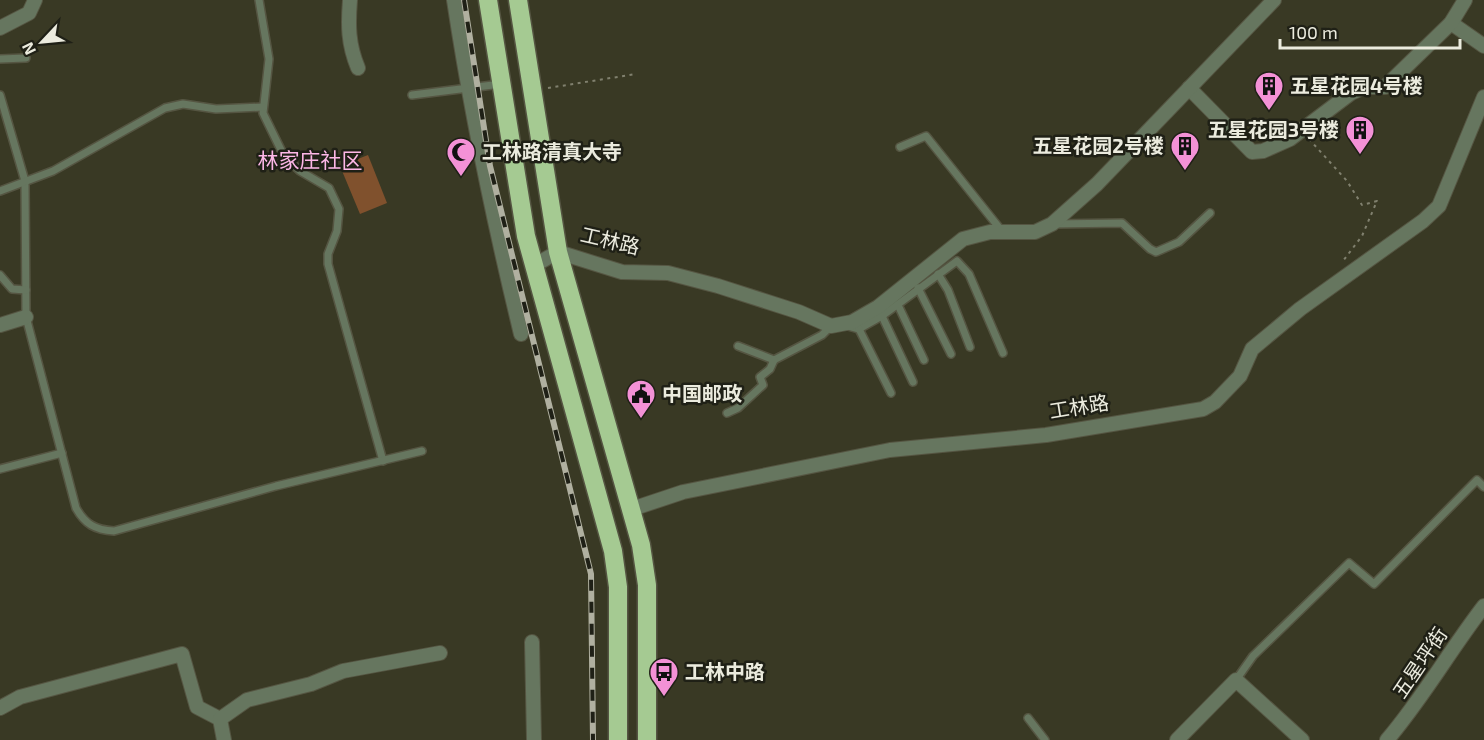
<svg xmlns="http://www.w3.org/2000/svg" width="1484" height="740" font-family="'Exo 2','Noto Sans SC',sans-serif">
	<rect width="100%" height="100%" fill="#393924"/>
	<polygon fill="#80512d" points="368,155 387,203 360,214 340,166"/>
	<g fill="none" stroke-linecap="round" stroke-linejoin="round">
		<g stroke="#555542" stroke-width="10">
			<g id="lane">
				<polyline points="259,0 269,59 263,113 284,156 300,171 329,188 339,209 337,231 328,254 328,264 383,461"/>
				<polyline points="0,59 26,58"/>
				<path d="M0,95L25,181L26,317L76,508C85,524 95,530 114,531L276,486L422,451"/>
				<polyline points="412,95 501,84"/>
				<polyline points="900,147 926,136 1001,230"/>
				<polyline points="0,191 53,171 165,108 183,104 216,109 263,107"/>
				<polyline points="1054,224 1122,223 1150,249 1156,252 1179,242 1210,213"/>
				<polyline points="938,274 948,290 970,347"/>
				<polyline points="0,275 12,289 26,290"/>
				<polyline points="918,288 951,354"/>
				<polyline points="898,305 924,360"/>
				<polyline points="882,316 913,382"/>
				<polyline points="848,326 859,329 882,316 957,261 969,274 1003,353"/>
				<polyline points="859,329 891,393"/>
				<polyline points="738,346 774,360 822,335 831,326"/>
				<polyline points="727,413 738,408 763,385 760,377 770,369 774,360"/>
				<polyline points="0,469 62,453"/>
				<polyline points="1236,680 1253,656 1349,563 1374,584 1477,480 1484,487"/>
				<polyline points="1028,718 1045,740"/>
			</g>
		</g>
		<g stroke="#555542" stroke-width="16">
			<g id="street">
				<path d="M350,0C348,25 348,44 358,68"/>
				<path d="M454,0C471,113 494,223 521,334"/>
				<polyline points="1451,23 1484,46"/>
				<polyline points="0,28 29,13 35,0"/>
				<polyline points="1189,88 1252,152 1263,151 1290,139 1351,93 1365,87 1385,87 1451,23 1465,0"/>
				<polyline points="533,266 558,252 622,272 668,273 718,286 799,312 831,326 852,322 878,307 963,239 990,232 1035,232 1052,224 1097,184 1274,0"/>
				<polyline points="0,325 26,317"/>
				<polyline points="632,509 683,492 890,450 1046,435 1203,409 1215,402 1240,376 1252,349 1300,309 1423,221 1439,206 1484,97"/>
				<polyline points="532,642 534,740"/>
				<polyline points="0,708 20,697 182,654 197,707 220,719"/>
				<polyline points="224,740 220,719 247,700 311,684 343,671 440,653"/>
				<polyline points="1177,740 1236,680 1302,740"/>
				<path d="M1387,740C1423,698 1450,650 1484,606"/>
			</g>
		</g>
		<g stroke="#555542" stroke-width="21">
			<g id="highway">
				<polyline points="488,0 526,236 613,551 618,587 618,740"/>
				<polyline points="518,0 558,252 641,545 647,585 647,740"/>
			</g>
		</g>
		<g stroke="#80806e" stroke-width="2" stroke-dasharray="3 4.5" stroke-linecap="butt">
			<polyline points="548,88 636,74"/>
			<polyline points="1309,139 1347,181 1362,205 1377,201 1362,236 1343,261"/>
		</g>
		<use href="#lane" stroke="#66765f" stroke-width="7"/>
		<use href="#street" stroke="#66765f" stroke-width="14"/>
		<use href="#highway" stroke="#a5ca92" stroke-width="18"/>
		<g stroke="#b0b0a0" stroke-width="6">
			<polyline id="rail" points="464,0 490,166 591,574 593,740"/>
		</g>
		<use href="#rail" stroke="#1f2016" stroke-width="4" stroke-dasharray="11" stroke-linecap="butt"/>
	</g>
	<defs>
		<g id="building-pin" transform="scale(1.5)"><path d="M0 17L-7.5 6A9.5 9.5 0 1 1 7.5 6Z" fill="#f391d6" stroke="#1f2016"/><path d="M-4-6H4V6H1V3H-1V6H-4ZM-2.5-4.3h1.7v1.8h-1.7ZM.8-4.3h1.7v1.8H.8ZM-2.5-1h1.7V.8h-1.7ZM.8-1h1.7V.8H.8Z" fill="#111"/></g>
		<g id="mosque-pin" transform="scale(1.5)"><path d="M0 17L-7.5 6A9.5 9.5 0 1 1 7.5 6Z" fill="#f391d6" stroke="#1f2016"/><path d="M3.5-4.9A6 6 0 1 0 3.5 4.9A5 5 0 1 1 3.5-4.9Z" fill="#111"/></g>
		<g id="civic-pin" transform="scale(1.5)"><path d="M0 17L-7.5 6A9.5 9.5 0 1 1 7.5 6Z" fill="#f391d6" stroke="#1f2016"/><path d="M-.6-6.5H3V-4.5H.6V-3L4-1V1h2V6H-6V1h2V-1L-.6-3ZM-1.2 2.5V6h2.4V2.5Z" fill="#111"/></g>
		<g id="bus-pin" transform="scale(1.5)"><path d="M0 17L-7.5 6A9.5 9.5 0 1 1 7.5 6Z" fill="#f391d6" stroke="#1f2016"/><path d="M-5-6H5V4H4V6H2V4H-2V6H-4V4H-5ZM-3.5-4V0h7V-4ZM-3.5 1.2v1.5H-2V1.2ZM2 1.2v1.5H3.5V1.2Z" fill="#111"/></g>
	</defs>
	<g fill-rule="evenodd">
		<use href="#building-pin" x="1269" y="86"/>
		<use href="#building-pin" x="1360" y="130"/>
		<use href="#building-pin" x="1185" y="146"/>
		<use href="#mosque-pin" x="461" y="152"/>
		<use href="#civic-pin" x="641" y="394"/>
		<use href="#bus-pin" x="664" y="672"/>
	</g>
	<g text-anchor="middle" stroke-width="5" stroke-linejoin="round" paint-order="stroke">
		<g font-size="20" font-weight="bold" fill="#ebebde" stroke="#1f2016" text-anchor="start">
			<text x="1290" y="93">五星花园4号楼</text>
			<text x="1339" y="137" text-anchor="end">五星花园3号楼</text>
			<text x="1164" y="153" text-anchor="end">五星花园2号楼</text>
			<text x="482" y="159">工林路清真大寺</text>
			<text x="662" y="401">中国邮政</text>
			<text x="685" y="679">工林中路</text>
		</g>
		<g font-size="20" fill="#ebebde" stroke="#1f2016">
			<text transform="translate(610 241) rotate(13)" y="7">工林路</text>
			<text transform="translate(1079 407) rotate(-9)" y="7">工林路</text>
			<text transform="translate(1420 663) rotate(-56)" y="7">五星坪街</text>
		</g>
		<g font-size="21" fill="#fdb7e7" stroke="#1f2016">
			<text x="310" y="168">林家庄社区</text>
		</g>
	</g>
	<g transform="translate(42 42) rotate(244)" stroke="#1f2016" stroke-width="4.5" paint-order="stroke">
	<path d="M0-4.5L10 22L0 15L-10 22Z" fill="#ebebde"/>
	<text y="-9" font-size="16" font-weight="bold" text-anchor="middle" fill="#ebebde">N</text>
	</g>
	<path d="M1280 39v9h180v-9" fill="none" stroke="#ebebde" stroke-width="3"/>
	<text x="1289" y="39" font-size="18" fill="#ebebde" stroke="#1f2016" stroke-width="4.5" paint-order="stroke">100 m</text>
</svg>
